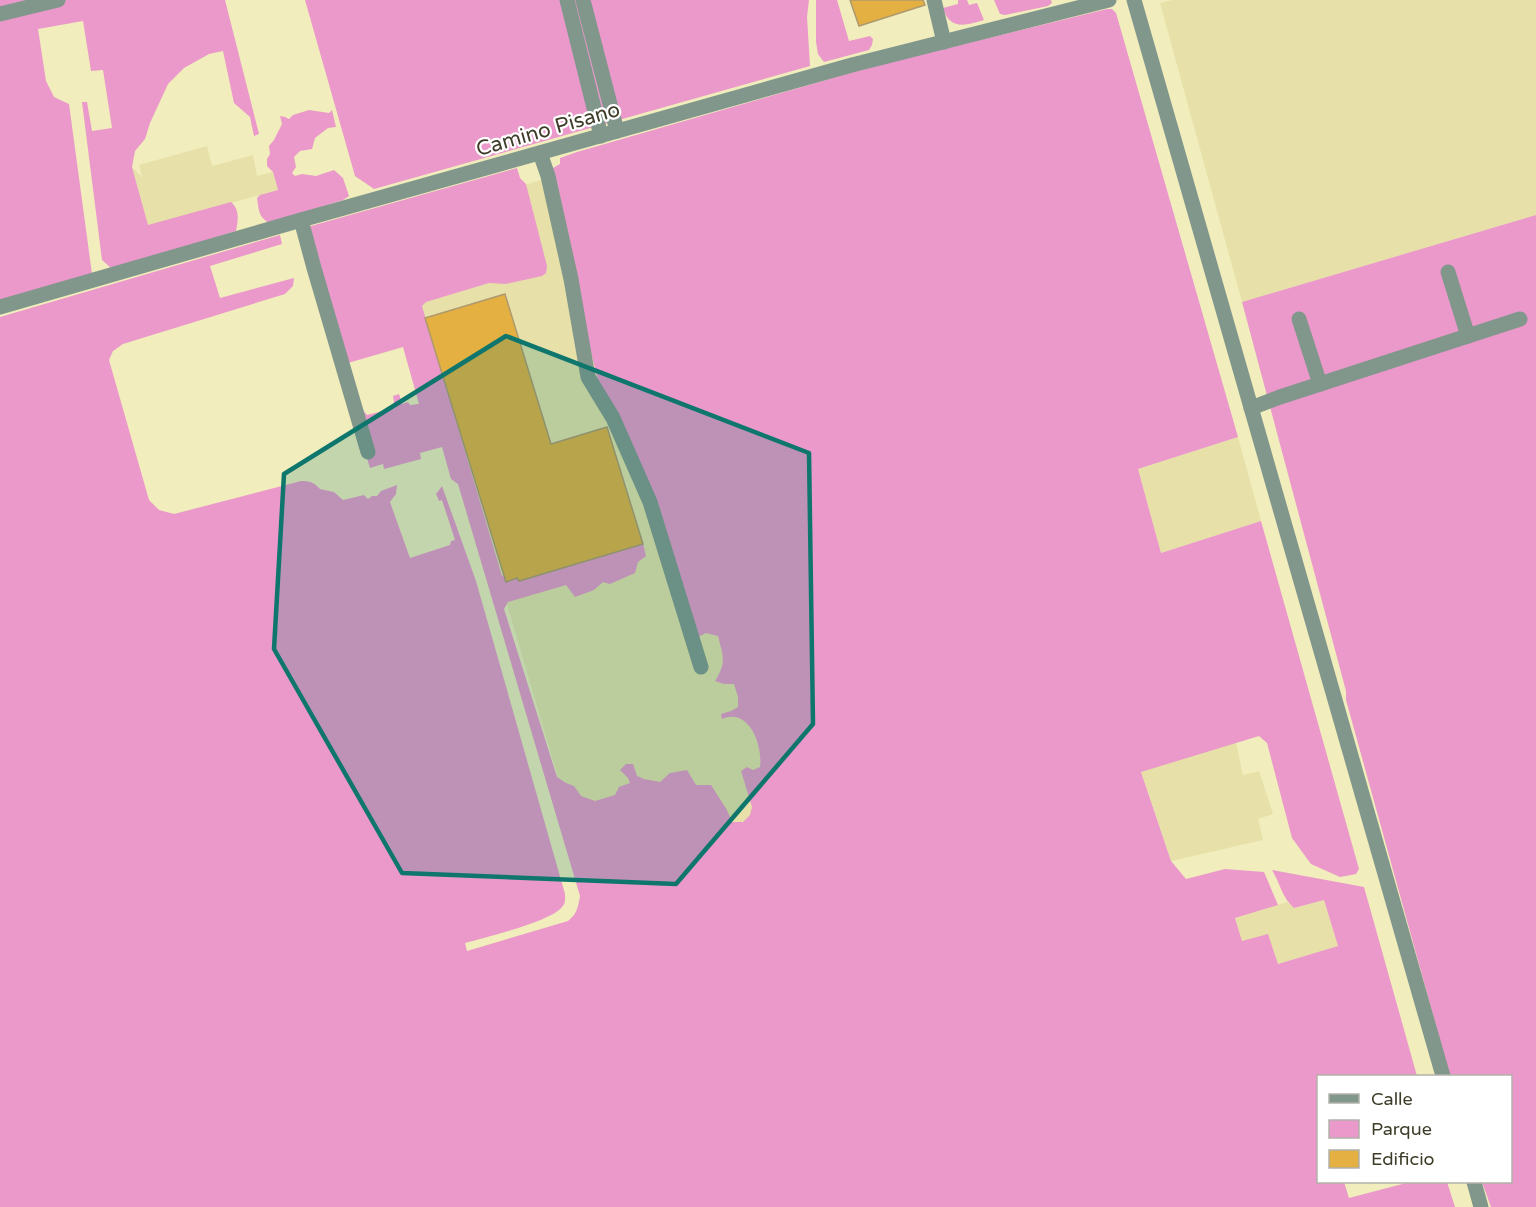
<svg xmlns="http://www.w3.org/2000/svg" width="1536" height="1207" font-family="'Varela Round',sans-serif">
	<rect width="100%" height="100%" fill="#f1edbc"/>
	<g fill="#e7e1a9">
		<polygon points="1172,0 1536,0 1536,215 1242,302 1160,3"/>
		<polygon points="207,146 212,166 253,155 257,176 273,172 278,190 148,226 132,167 142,177 139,165"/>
		<polygon points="608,160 808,845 596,907 414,287 473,200"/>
		<polygon points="1238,437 1261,521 1161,553 1138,469"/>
		<polygon points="1236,742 1243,775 1259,771 1273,814 1258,819 1263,840 1171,861 1141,771"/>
		<polygon points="1324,900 1338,946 1278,964 1242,941 1235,918 1287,902 1294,908"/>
	</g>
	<g fill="#ea99ca">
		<path d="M0,0H225L259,134L254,136L250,117L234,103L223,51L209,54L184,68L168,84L150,123L145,139L135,151L132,167L148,225L231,202C240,210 238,220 236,231L112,269L102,260L82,102H87L92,131L112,128L103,70L91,71L83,21L38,29L46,81L54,97L69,104L92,274L0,301Z"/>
		<polygon points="305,0 809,0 807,17 810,66 374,189 355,176"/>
		<polygon points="816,0 837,0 849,41 870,36 873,39 872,45 869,50 824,62 818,54 816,42"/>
		<path d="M958,0H967L969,5L977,3L984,20C966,25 950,31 943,8L958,4Z"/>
		<polygon points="994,0 1051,0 1052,3 1048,6 1005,15 1000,14"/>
		<path d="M1107,9H1112L1116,13L1238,437L1138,469L1161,553L1261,521L1359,869L1356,874L1340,877L1311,864L1292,838L1267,743L1259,736L1141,772L1171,861L1186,879L1225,869L1264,872L1278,905L1235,918L1242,941L1268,934L1278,964L1338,946L1324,900L1294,908C1282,898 1280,883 1272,870L1364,887L1417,1076H1318V1182H1344L1349,1198L1410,1182H1447L1455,1207H0V317L280,235L282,244L210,266L220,298L294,278L293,286L285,294L123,344L113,351L109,360L149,500L159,510L174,514L301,481C310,481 314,482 320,489L334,492L343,500L364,495L368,499L372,496H377L381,491L397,485L396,494L390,502L410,558L450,545L451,541L455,540L442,500L439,501L436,494L442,486L476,581L565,894C565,899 566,903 562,907C552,921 484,938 465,943L467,951L568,921C577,914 578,907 580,896L458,484L451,479L442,447L420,453L421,459L384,469L383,464L370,468L343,381L361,408L367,415L395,408L393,396L399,394L402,404L408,402L410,405L419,404L403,347L341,365L307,230L311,226L517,168L520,178L526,184L547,266L546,273L542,276L506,284L489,283L426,302L422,306L502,576L512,573L516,577L641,535L646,556L638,562L635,573L610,584L603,582L594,590L575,597L566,585L508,602L504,609L557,777L566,783L574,786L581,796L595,801L615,795L619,787L630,783L628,778L620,770L626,764H633L637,776L644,779L660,782L670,773L687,770L696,785H711L727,810L732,822H743L750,815L752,807L741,771L747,767L753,770L760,767C763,745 749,707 722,719L721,714L731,711L738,707V697L734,684H724L715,681C727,662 723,656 718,636L706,633L698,637L619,415L600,388L547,180L553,168L560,164V158L577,152L871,67Z"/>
		<path d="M309,110L329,113L332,110L336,127L328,128L315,138L312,149L300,151L294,157L296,167L292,173L295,176L302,174L316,176L334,170L343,178L349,196L343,200L269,223C258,216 259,210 257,198L260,195L278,190L273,172L267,166V159L270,154L269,146L274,140L282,124L280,116L285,117L289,119L293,115Z"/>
		<polygon points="1536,215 1536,1207 1491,1207 1482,1182 1510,1182 1510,1076 1450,1076 1346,700 1346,691 1242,302"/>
	</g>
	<g fill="#e3b041" stroke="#af996f" stroke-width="1.5">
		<polygon points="850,0 923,0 925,5 859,26"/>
		<polygon points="505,294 551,444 607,427 643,544 519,581 517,578 506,582 425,318"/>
	</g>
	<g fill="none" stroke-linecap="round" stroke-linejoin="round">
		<g stroke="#82978c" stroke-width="15">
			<polyline points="567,0 601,136"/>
			<polyline points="583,0 617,131"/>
			<polyline points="934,0 944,42"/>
			<polyline points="1134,0 1443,1076"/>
			<polyline points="0,14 58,0"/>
			<polyline points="540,153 548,176 571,279 588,377 613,418 650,502 701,667"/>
			<polyline points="301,220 314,268 368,452"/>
			<polyline points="1448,272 1468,336"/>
			<polyline points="0,307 301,220 852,65 1109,0"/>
			<polyline points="1299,319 1320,384"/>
			<polyline points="1251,408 1280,397 1520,319"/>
			<polyline points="1474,1182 1481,1207"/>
		</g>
	</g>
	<path fill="#0f766e" fill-opacity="0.2" stroke="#0f766e" stroke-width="4.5" stroke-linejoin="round" d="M506,336L809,453L813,724L676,884L402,873L274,649L284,474Z"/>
	<g text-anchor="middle" stroke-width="4.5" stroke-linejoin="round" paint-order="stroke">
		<g font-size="21" fill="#3e3c28" stroke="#fff">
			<text transform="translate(548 129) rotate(-16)" y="7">Camino Pisano</text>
		</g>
	</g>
	<rect x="1317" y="1075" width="195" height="108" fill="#ffffff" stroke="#b2b1a9" stroke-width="1.5"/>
	<rect x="1329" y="1094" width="30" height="9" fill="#82978c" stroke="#b2b1a9" stroke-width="1.5"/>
	<text x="1371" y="1105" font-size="18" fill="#3e3c28">Calle</text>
	<rect x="1329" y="1120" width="30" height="18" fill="#ea99ca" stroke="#b2b1a9" stroke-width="1.5"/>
	<text x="1371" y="1135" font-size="18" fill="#3e3c28">Parque</text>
	<rect x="1329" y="1150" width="30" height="18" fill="#e3b041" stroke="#b2b1a9" stroke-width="1.5"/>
	<text x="1371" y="1165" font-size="18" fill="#3e3c28">Edificio</text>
</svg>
